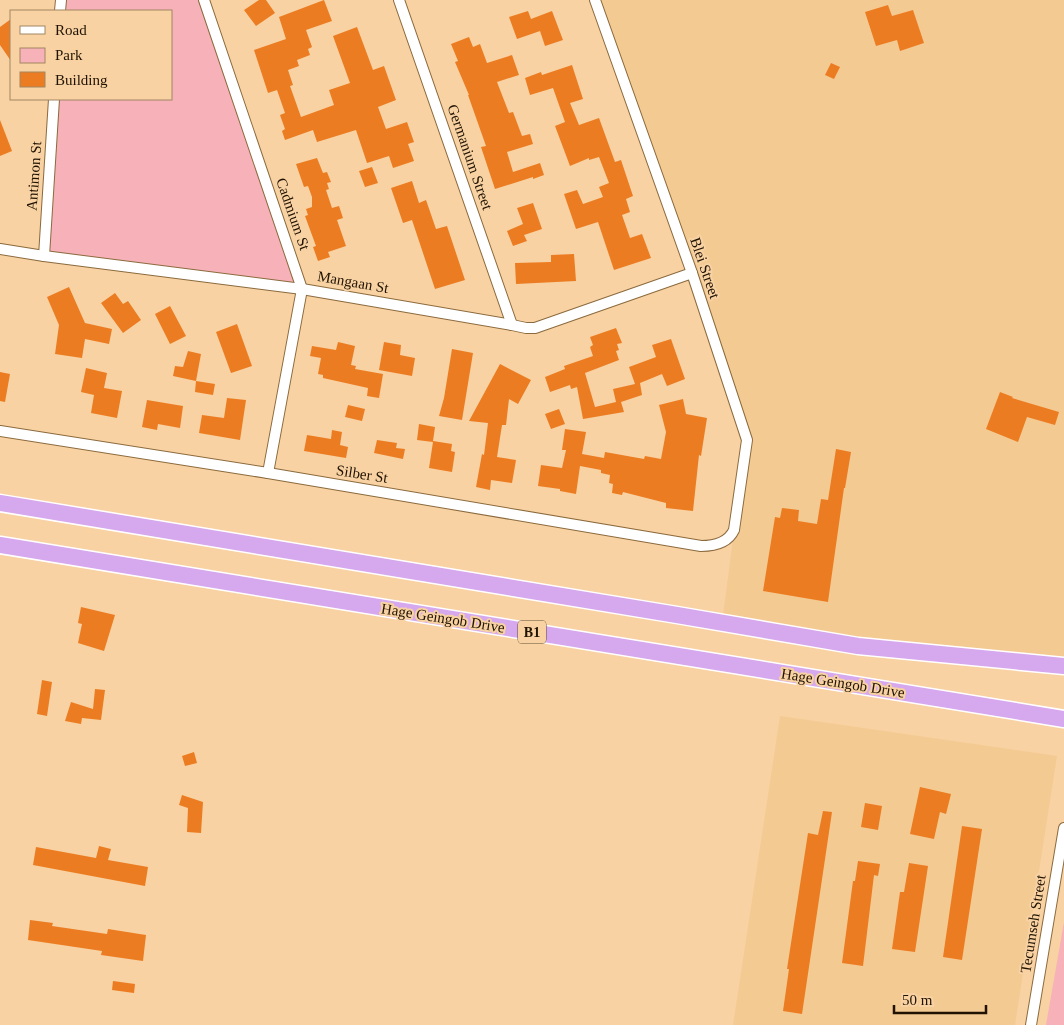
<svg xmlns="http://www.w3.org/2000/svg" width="1064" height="1025" font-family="Georgia,serif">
	<rect width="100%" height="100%" fill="#f8d2a3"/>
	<g fill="#f4ca93">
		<polygon points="595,0 1064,0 1064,666 722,623 747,432"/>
		<polygon points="780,716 1057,756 1015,1025 733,1025"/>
	</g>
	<g fill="#f7b1b8">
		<polygon points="61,0 204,0 302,289 44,256 54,99 171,99 171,11 60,11"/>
		<polygon points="1064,922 1064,1025 1046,1025"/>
	</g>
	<g fill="#ec7c21">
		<polygon points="259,0 266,0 275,13 256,26 244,10"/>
		<polygon points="324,0 332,21 306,30 312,47 308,49 310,55 297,60 299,66 288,70 293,85 290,86 301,117 334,105 329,90 350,83 333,36 357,27 373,70 384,66 396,100 378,107 386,129 407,122 414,142 408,144 414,161 393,168 389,156 367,163 356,130 317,142 313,130 285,140 282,131 285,129 280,115 285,113 277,90 268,93 254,50 286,39 279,17"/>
		<polygon points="888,5 892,16 913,10 924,43 900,51 897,40 876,46 865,12"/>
		<polygon points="528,11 531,19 552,11 563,40 545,46 540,31 517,39 509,17"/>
		<polygon points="11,19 11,61 0,45 0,27"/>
		<polygon points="469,37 473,47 480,44 487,63 512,55 519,75 497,82 509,113 513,112 522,136 530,134 533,144 507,152 513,172 540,163 544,175 533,179 533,177 495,189 481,147 486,146 468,95 469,95 455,62 458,61 451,44"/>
		<polygon points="831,63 840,67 834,79 825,75"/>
		<polygon points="572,65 583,99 570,103 579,125 599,118 615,162 621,160 633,196 626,199 630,212 622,215 630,238 642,234 651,258 614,270 598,222 576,229 564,194 577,190 583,204 603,197 599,187 609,183 599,157 589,160 589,158 570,166 555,126 565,122 553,88 530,95 525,78 541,72 542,75"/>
		<polygon points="0,120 12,151 0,156"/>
		<polygon points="317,158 323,173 327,172 331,182 327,183 329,189 326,190 332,208 339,206 343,218 337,220 346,246 328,252 330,257 318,261 313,247 316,246 305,216 308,215 306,209 312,207 312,197 308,186 304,187 296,164"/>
		<polygon points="372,167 378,183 365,187 359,171"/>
		<polygon points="412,181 419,203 426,200 436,229 447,226 465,280 435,289 412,220 403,223 391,188"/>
		<polygon points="533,203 542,229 524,235 527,241 513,246 507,231 523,224 517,208"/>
		<polygon points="574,254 576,281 516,284 515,263 551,262 551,255"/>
		<polygon points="69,287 85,323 112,329 109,344 85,339 82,358 55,354 59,325 47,297"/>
		<polygon points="115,293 123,304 128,301 141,320 123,333 101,303"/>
		<polygon points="170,306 186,336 170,344 155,314"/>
		<polygon points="237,324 252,366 231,373 216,332"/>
		<polygon points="616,328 622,343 617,344 619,350 616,351 619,360 585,373 595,407 616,402 613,389 635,384 629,367 656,357 652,345 671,339 685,379 667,386 662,374 640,383 642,395 621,402 624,412 583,419 577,387 571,389 570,385 550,392 545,377 565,369 564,366 593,356 590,347 593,345 590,337"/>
		<polygon points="338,342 355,346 351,365 356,366 355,369 383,374 379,398 367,396 368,388 323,378 323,375 318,374 321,358 310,356 312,346 336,350"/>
		<polygon points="384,342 401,345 400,355 415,358 412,376 379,370"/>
		<polygon points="452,349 473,353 462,420 439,416 444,398"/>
		<polygon points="188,351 201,354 196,381 173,376 175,366 183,367"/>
		<polygon points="500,364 531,380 518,404 509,399 506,425 502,425 497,457 516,460 512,483 491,480 490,490 476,487 482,454 484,455 488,423 469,421"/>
		<polygon points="86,368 107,373 104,388 122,391 117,418 91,413 94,395 81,392"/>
		<polygon points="0,372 10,374 5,402 0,401"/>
		<polygon points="196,381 215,384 213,395 195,392"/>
		<polygon points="1000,392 1013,397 1012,398 1059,412 1055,425 1027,417 1018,442 986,429"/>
		<polygon points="227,398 246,400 240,440 199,433 202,415 224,418"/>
		<polygon points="683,399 686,414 707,418 701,456 699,455 693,511 666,508 666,503 623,492 622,495 612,493 613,484 609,483 610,475 601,473 601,470 580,466 576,494 560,491 560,489 538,486 541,465 562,468 566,450 562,450 565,429 586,432 582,454 604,458 605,452 644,459 645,456 661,459 666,432 659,405"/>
		<polygon points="147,400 183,406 180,428 158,424 157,430 142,427"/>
		<polygon points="348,405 365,409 362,421 345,417"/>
		<polygon points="559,409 565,424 551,429 545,414"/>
		<polygon points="419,424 435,427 433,441 452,444 451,451 455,452 452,472 429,468 433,442 417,440"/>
		<polygon points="332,430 342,432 340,445 348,447 346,458 304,451 307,435 331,439"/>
		<polygon points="377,440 397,443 396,448 405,449 403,459 374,453"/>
		<polygon points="836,449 851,452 845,488 844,488 828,602 763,591 775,517 780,518 782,508 799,510 798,521 817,524 821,499 828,500"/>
		<polygon points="81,607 115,615 104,651 78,643 82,624 78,623"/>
		<polygon points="42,680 52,682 47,716 37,714"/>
		<polygon points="95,689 105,690 101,720 82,718 81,724 65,721 71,702 93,709"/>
		<polygon points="194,752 197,763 185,766 182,756"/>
		<polygon points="920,787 951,794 946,814 940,812 934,839 910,834"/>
		<polygon points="182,795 203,802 201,833 187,832 188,808 179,805"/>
		<polygon points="865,803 882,806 878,830 861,827"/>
		<polygon points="823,811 832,812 802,1014 783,1011 789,969 787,969 808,833 818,835"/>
		<polygon points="962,826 982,829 962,960 943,957"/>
		<polygon points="99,846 111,849 108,860 148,867 145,886 33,865 36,847 96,858"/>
		<polygon points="858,861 880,864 878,876 874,875 863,966 842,963 853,881 855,881"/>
		<polygon points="909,863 928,866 915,952 892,949 900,892 904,892"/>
		<polygon points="30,920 53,923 52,926 107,934 108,929 146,935 143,961 101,955 102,951 28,940"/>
		<polygon points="113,981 135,984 134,993 112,990"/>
	</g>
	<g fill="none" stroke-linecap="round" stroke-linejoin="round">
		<g stroke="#8b6a3d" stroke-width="12">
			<g id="minor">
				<polyline points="204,0 302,289 268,473"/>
				<polyline points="399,0 512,325"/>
				<polyline points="60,11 61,0"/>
				<polyline points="0,249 44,256 302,289 512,325 526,328 535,328 692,273"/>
				<polyline points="44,256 54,99"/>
				<path d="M0,431L268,473L701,546C714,546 728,543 734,530L747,440L692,273L595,0"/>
				<polyline points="1031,1025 1064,828"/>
			</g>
		</g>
		<g stroke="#fff" stroke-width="19">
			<g id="trunk">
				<polyline points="0,503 677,615 858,646 1064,666"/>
				<polyline points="0,545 1064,719"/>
			</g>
		</g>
		<use href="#minor" stroke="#fff" stroke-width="10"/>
		<use href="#trunk" stroke="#d6a8ee" stroke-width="16"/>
	</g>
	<g text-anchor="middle" stroke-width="4" stroke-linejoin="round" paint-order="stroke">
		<rect fill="#f8d2a3" stroke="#614c32" stroke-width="1" x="518" y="620.5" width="28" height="23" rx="4"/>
		<g font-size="14" font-weight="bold" fill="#201302">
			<text x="532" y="637">B1</text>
		</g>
		<g font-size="15" fill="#201302" stroke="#f8d2a3">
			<text transform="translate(470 157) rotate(71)" y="5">Germanium Street</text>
			<text transform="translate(34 176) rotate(-86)" y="5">Antimon St</text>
			<text transform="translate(293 214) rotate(71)" y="5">Cadmium St</text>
			<text transform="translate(705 268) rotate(71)" y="5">Blei Street</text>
			<text transform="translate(353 282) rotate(10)" y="5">Mangaan St</text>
			<text transform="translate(362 474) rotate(9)" y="5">Silber St</text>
			<text transform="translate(443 618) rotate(9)" y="5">Hage Geingob Drive</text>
			<text transform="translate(843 683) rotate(9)" y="5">Hage Geingob Drive</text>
			<text transform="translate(1033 924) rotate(-81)" y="5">Tecumseh Street</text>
		</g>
	</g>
	<rect x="10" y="10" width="162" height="90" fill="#f8d2a3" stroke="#a28663"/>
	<rect x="20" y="26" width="25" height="8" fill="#ffffff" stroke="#a28663"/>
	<text x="55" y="35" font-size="15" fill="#201302">Road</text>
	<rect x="20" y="48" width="25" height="15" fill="#f7b1b8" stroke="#a28663"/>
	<text x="55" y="60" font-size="15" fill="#201302">Park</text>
	<rect x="20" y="72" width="25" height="15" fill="#ec7c21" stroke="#a28663"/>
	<text x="55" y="85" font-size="15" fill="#201302">Building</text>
	<path d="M894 1005v8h92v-8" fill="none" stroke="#201302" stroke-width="2.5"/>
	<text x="902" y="1005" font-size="15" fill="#201302" stroke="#f8d2a3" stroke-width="4" paint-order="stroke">50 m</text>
</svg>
